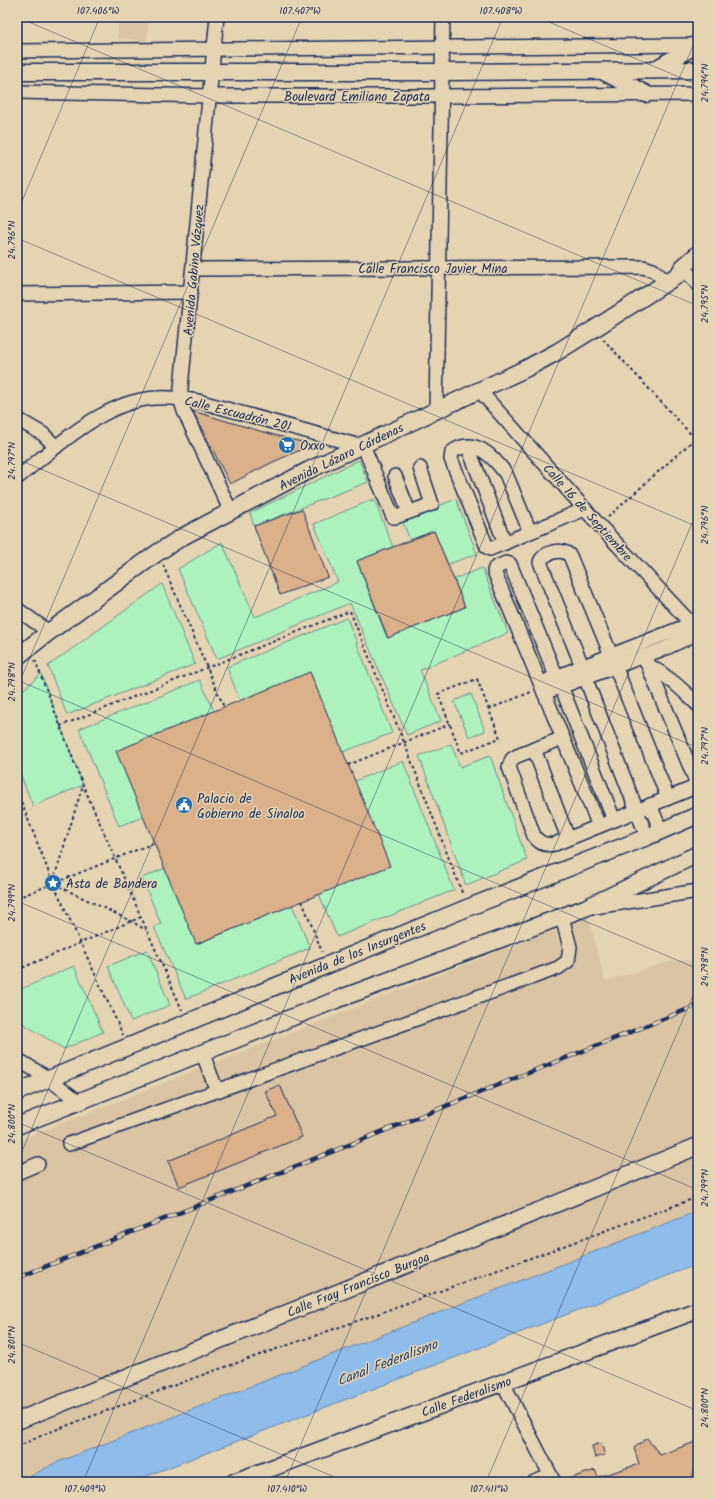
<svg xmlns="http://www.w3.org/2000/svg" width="715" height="1499" font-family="Kalam,sans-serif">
	<rect width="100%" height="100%" fill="#e5d4b1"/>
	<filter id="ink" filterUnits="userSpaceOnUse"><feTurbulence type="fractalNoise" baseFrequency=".025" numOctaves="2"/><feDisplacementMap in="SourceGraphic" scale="8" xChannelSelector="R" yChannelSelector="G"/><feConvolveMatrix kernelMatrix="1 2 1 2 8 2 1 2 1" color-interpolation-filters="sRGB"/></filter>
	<g filter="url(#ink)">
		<g fill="#dac4a3">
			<polygon points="119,17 149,17 147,41 117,38"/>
			<polygon points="588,916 605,981 672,961 698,960 698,1211 53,1464 20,1482 17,1482 17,1141"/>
		</g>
		<g fill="#adf1bc" stroke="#64908d">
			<polygon points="359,460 368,482 254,526 250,513"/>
			<polygon points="374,499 393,547 357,561 387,638 465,607 454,579 482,568 508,633 420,670 441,721 407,735 350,603 217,659 178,569 222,542 255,617 338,582 314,524"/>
			<polygon points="456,499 477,554 448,564 434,531 410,540 402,520"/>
			<polygon points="162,584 195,664 67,715 48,666"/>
			<polygon points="347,618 392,733 343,752 240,701 227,667"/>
			<polygon points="41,674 83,785 33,806 17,766 17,695"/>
			<polygon points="200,680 214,711 143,817 119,826 79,729"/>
			<polygon points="471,694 485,731 469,737 454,701"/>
			<polygon points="451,744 460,767 490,756 527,860 466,885 419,756"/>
			<polygon points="403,761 454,890 337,937 319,894 355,781"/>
			<polygon points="165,868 197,944 292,905 310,948 186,999 154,927 161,924 142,878"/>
			<polygon points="147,950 170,1005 131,1021 108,966"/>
			<polygon points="74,966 103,1032 64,1049 17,1020 17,991"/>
		</g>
		<polygon fill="#90bce9" stroke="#6184b1" points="698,1211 698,1264 131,1482 20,1482 53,1464"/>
		<g fill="#dbb18b" stroke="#1b2f5e">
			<polygon points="193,411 260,431 312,445 273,462 230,484"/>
			<polygon points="302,509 328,577 280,595 254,526"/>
			<polygon points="434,531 465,607 388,638 357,561"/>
			<polygon points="310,672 390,866 196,944 116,751"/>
			<polygon points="280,1085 302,1137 179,1187 168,1161 277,1116 265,1091"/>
			<polygon points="647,1438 660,1455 698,1441 698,1482 565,1482 565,1480 595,1470 598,1477 639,1464 634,1448"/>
			<polygon points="601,1443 605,1455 595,1458 592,1446"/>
		</g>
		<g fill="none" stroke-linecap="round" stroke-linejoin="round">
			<g stroke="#1b2f5e" stroke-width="16">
				<g id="minor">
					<polyline points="217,17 180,398 184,411 231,512"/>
					<polyline points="17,51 696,45"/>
					<polyline points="17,92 210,96 442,96 698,94"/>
					<polyline points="683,267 698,285"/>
					<polyline points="193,269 643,267 653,270 667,282"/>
					<polyline points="17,294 191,292"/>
					<polyline points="480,391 599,525 698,631"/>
					<polyline points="436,410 443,17"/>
					<polyline points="17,419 43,434 56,447"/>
					<polyline points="363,445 393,517 396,517 432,504 420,468"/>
					<polyline points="468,447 505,543"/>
					<polyline points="395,476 409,512"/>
					<path d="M17,478C55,448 105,400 156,398C170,397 184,399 198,401L360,446"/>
					<path d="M530,532L506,474C493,456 474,436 452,452L451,459L487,547L490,549L585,509"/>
					<polyline points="17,609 49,632"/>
					<path d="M648,665C668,676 682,689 698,705"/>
					<path d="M582,666L540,562C544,552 563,547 570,556L611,655"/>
					<polyline points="615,666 668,798"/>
					<polyline points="556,676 510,564 506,563 495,568 494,571 599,826"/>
					<polyline points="585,677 647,837"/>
					<polyline points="548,680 691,624"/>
					<polyline points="561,686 614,820"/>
					<polyline points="544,693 666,648 698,633"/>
					<path d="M563,738L517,756L512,759L509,767L534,836C539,843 546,846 555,844L693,788L696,783L695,779L644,656"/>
					<polyline points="534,749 568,838"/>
					<polyline points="650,805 661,831"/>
					<polyline points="595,907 698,891"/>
					<polyline points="202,1052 217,1091"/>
					<polyline points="17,1059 49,1079 78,1101"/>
					<polyline points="69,1144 558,968 568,961 570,947 562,917"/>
					<polyline points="17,1173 38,1164"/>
					<polyline points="503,1383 554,1482"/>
					<polyline points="534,1482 551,1476"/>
				</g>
			</g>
			<g stroke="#1b2f5e" stroke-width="19">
				<g id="major">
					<polyline points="654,70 696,45"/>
					<polyline points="17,72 442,72 698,70"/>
					<polyline points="604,72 646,94"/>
					<polyline points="17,657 49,632 157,553 182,537 309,470 527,368 557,352 594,329 678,275 683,267 698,254"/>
					<polyline points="17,1092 467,908 647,837 698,815"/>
					<polyline points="17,1126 341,998 585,908 698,854"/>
					<polyline points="17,1421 310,1304 698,1146"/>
					<polyline points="234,1482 698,1310"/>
				</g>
			</g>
			<g stroke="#1b2f5e" stroke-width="2" stroke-dasharray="3 3" stroke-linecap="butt">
				<polyline points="603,339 698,442"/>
				<polyline points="608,517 698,436"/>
				<polyline points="163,565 224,707"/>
				<polyline points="35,660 83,785 182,1010"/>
				<polygon points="477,679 500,738 461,753 438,694"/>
				<polyline points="489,709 531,692"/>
				<polyline points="60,726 350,611 404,742 463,895"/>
				<polyline points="348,765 450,724"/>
				<polyline points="17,791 53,883 123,1035"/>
				<polyline points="53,882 83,785"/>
				<polyline points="54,884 131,921 146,930"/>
				<polyline points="17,898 154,843"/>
				<polyline points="302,901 322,952"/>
				<polyline points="17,970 141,917"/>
				<polyline points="17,1447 47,1433 205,1374 377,1314 698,1197"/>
			</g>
			<use href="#minor" stroke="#e5d4b1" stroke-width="13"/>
			<use href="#major" stroke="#e5d4b1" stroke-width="16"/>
			<g stroke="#1b2f5e" stroke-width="4.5">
				<polyline id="rail" points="17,1278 698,1005"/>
			</g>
			<use href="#rail" stroke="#e5d4b1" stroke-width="3" stroke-dasharray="9" stroke-linecap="butt"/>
		</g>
	</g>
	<path fill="none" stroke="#1b2f5e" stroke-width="1" stroke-opacity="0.45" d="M17,17L698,306M537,17L698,85M17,213L100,17M17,238L698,527M17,459L698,748M17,680L698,969M17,688L302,17M17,901L698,1190M17,1122L698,1411M17,1163L503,17M17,1342L346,1482M83,1482L698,34M285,1482L698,509M486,1482L698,984M688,1482L698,1459"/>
	<defs>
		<g id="supermarket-disc" transform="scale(0.9)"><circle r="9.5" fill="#1f6fb2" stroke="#e5d4b1"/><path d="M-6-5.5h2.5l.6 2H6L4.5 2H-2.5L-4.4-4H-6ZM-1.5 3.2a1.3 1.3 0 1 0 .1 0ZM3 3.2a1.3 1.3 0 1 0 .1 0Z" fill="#fff"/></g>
		<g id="civic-disc" transform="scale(0.9)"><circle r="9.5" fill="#1f6fb2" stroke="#e5d4b1"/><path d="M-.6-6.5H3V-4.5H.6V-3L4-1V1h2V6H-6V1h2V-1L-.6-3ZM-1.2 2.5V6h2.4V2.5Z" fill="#fff"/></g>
		<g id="sight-disc" transform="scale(0.9)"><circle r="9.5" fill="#1f6fb2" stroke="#e5d4b1"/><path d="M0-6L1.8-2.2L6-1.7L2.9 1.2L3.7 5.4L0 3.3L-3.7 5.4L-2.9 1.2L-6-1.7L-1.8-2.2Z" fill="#fff"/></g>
	</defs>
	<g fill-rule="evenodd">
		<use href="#supermarket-disc" x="287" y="445"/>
		<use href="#civic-disc" x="184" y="805"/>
		<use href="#sight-disc" x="53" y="883"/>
	</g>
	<g text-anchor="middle" stroke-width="3" stroke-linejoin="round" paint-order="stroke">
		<g font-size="13" fill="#1b2f5e" stroke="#e5d4b1">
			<text x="357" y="101">Boulevard Emiliano Zapata</text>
			<text x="433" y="273">Calle Francisco Javier Mina</text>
			<text transform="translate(193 270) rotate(-85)" y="5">Avenida Gabino Vázquez</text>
			<text transform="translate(238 413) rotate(14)" y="5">Calle Escuadrón 201</text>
			<text transform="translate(341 456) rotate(-26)" y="5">Avenida Lázaro Cárdenas</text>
			<text transform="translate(588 512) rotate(48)" y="5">Calle 16 de Septiembre</text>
			<text transform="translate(357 952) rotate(-22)" y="5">Avenida de los Insurgentes</text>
			<text transform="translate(358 1284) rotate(-22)" y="5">Calle Fray Francisco Burgoa</text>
			<text transform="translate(466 1396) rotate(-20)" y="5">Calle Federalismo</text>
		</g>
		<g font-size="13" fill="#1b2f5e" stroke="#e5d4b1" text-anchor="start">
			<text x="300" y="450">Oxxo</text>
			<text x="197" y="803">Palacio de<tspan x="197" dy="15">Gobierno de Sinaloa</tspan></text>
			<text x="66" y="888">Asta de Bandera</text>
		</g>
		<g font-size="14" font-style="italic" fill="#2d4473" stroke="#e5d4b1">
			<text transform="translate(387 1362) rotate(-21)" y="5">Canal Federalismo</text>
		</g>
	</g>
	<rect width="715" height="1499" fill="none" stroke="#e5d4b1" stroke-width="44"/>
	<rect x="22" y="22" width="671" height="1455" fill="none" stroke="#1b2f5e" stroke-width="1.5"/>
	<g font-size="10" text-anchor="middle" fill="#1b2f5e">
		<text x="98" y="14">107.406°W</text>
		<text x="300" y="14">107.407°W</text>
		<text x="501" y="14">107.408°W</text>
		<text transform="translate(704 83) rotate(-90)" y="4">24.794°N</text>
		<text transform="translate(11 240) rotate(-90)" y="4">24.796°N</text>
		<text transform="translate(704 304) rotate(-90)" y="4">24.795°N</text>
		<text transform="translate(11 461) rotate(-90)" y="4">24.797°N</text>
		<text transform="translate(704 525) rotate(-90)" y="4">24.796°N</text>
		<text transform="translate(11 682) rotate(-90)" y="4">24.798°N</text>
		<text transform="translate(704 746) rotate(-90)" y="4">24.797°N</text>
		<text transform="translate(11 903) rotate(-90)" y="4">24.799°N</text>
		<text transform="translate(704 967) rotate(-90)" y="4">24.798°N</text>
		<text transform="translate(11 1124) rotate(-90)" y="4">24.800°N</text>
		<text transform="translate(704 1188) rotate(-90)" y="4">24.799°N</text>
		<text transform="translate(11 1345) rotate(-90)" y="4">24.801°N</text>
		<text transform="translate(704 1408) rotate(-90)" y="4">24.800°N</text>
		<text x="85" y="1492">107.409°W</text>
		<text x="287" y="1492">107.410°W</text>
		<text x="489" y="1492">107.411°W</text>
	</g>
</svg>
